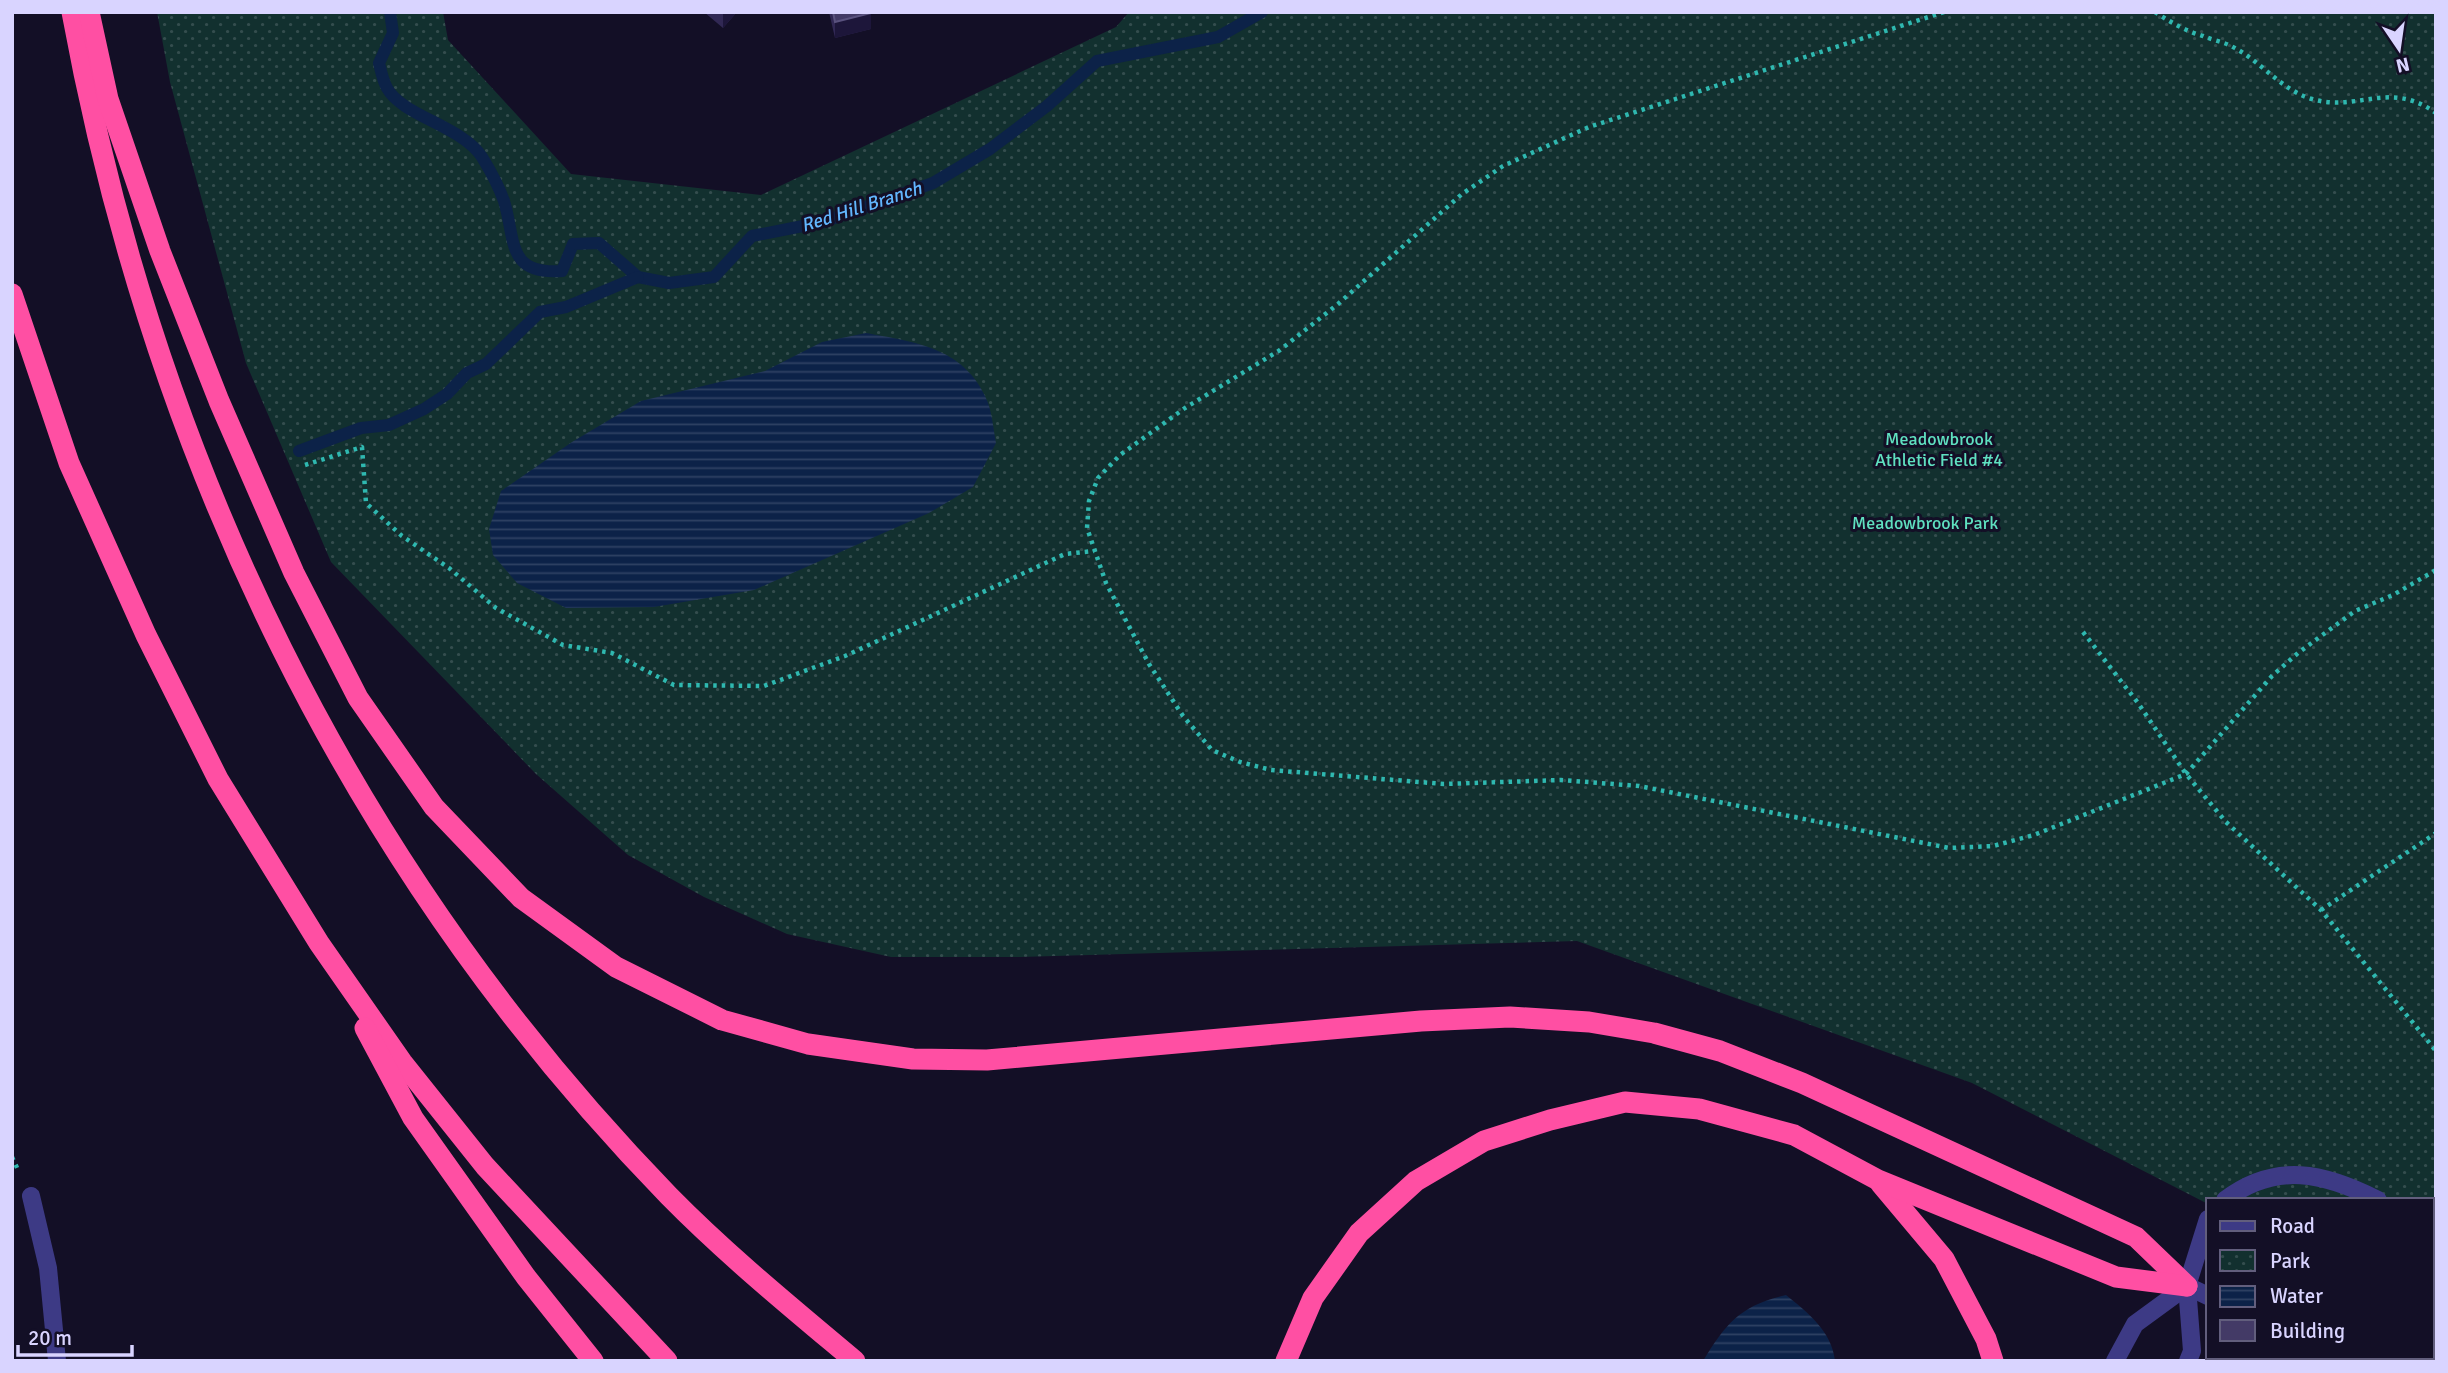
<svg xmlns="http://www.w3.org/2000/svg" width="2448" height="1373" font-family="Signika,sans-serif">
	<defs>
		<pattern id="park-dots" width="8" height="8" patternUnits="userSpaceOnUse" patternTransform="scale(1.75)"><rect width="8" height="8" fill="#12302f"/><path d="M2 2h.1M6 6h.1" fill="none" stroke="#344d4e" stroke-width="1.8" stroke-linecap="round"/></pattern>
		<pattern id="water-rules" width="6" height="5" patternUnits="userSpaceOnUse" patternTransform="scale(1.75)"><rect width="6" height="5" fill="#0c2248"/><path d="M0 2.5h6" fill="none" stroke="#2f4163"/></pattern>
	</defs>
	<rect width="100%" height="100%" fill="#130f26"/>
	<polygon fill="url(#park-dots)" points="157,12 443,12 448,40 571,174 761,195 1116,27 1129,12 2436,12 2436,1361 2430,1357 2432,1200 2208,1200 2208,1204 1972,1083 1577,941 1020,957 891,957 787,934 704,897 628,855 536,774 331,562 246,363 170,82"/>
	<g fill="url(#water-rules)">
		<path d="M866,333C914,342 962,347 985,396C992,409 993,428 996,443L973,487L929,513L754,590L654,607L566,608L517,583L493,555L489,529L501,491L572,442L641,401L765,371L822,342Z"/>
		<path d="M1786,1295C1807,1312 1832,1331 1835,1361H1703C1726,1323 1741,1305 1786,1295Z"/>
	</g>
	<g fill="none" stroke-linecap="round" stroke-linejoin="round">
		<g stroke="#0c2248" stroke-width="12">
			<path d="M390,12L393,33L379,63C381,71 383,81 387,88C402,116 462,126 482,157C490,170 499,187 504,201C516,240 506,275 562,271L573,244L599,243L638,277L669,283L714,277L752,236L823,222L933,183L990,149L1047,106L1097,61L1218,37L1262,12"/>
			<polyline points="299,451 361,428 389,425 424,409 447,394 467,373 486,364 540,312 566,307 638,277"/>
		</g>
		<g stroke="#2fb8b0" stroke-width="4.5" stroke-dasharray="3.5 5" stroke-linecap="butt">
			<polyline points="1944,12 1589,127 1503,166 1462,194 1338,304 1280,350 1185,408 1120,455 1098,478 1089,501 1087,528 1106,583 1149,664 1183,716 1212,750 1240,762 1271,770 1444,784 1561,780 1639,786 1949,848 1993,846 2034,835 2186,774 2272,676 2298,653 2355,611 2393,595 2436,570"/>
			<path d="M2155,12C2170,22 2186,31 2203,36C2212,40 2224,42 2233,47C2262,62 2281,90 2312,99C2358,113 2388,79 2436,113"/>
			<polyline points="305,465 362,447 366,503 402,536 449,568 496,608 563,645 612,653 674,685 764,686 845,656 1065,554 1094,551"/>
			<polyline points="12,605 13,605"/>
			<polyline points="2083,632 2138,703 2186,774 2226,822 2321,910 2436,1051"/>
			<polyline points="2321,910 2436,833"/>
			<polyline points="12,1157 19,1172"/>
		</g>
		<g stroke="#3d3a85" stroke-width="18">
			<polyline points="31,1196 48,1268 57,1361"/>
			<path d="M2225,1200C2276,1161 2325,1173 2378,1200"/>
			<polyline points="2432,1227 2436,1229"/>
			<polyline points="2187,1286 2208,1296"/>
			<polyline points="2325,1357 2331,1361"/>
			<polyline points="2115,1361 2135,1324 2187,1286"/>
			<polyline points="2188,1361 2192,1351 2187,1286 2208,1219"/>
		</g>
		<g stroke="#ff4fa3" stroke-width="21">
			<path d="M72,12C154,459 351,869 669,1196C727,1255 792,1308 855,1361"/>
			<polyline points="89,12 108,99 160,251 219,401 294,573 358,698 434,807 521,898 616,967 722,1020 808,1044 913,1059 987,1060 1421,1021 1510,1017 1589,1022 1654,1033 1720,1051 1802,1083 2136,1237 2187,1286"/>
			<polyline points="12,294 69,463 146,635 218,779 319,943 402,1062 485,1166 667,1361"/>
			<polyline points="365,1028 413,1118 526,1277 593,1361"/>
			<polyline points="1881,1184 1944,1259 1986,1339 1993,1361"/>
			<polyline points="1286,1361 1313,1298 1359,1233 1416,1181 1484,1141 1550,1120 1625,1102 1699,1109 1794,1135 1878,1180 2116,1277 2187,1286"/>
		</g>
	</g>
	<g fill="#312854">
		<polygon points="704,12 737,12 723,28"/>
		<polygon points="829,12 871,12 871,29 835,38"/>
	</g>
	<g fill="#1d163a">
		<polygon points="724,12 737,12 723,28 723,13"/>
		<polygon points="871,13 871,29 835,38 835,22"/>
	</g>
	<polygon fill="#433a66" stroke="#5a527e" stroke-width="2" points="833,12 871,12 871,13 835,22"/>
	<g text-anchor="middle" stroke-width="6" stroke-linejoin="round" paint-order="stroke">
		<g font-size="18" fill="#5fe0c0" stroke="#130f26">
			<text x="1939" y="445">Meadowbrook<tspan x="1939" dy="21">Athletic Field #4</tspan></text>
			<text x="1925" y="529">Meadowbrook Park</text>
		</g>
		<g font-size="19" font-style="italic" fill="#62b6ff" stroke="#130f26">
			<text transform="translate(861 206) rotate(-18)" y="7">Red Hill Branch</text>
		</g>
	</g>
	<rect width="2448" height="1373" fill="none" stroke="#d9d4ff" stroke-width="28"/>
	<rect x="2206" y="1198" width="228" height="161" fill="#130f26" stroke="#625e7d" stroke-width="2"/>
	<rect x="2220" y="1221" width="35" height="10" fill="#3d3a85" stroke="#625e7d" stroke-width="2"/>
	<text x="2270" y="1233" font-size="21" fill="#d9d4ff">Road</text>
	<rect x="2220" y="1250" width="35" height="21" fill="url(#park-dots)" stroke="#625e7d" stroke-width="2"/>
	<text x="2270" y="1268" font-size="21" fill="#d9d4ff">Park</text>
	<rect x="2220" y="1286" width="35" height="21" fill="url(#water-rules)" stroke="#625e7d" stroke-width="2"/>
	<text x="2270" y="1303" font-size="21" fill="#d9d4ff">Water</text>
	<rect x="2220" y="1320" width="35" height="21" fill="#433a66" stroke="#625e7d" stroke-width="2"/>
	<text x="2270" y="1338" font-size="21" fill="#d9d4ff">Building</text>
	<g transform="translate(2399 49) rotate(167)" stroke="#130f26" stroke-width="5" paint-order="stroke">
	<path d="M0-5L12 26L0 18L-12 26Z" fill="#d9d4ff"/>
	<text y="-10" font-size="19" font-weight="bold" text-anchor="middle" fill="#d9d4ff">N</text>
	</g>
	<path d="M18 1345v10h114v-10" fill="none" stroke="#d9d4ff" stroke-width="3.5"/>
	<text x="28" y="1345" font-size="21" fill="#d9d4ff" stroke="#130f26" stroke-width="5" paint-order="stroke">20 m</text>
</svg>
